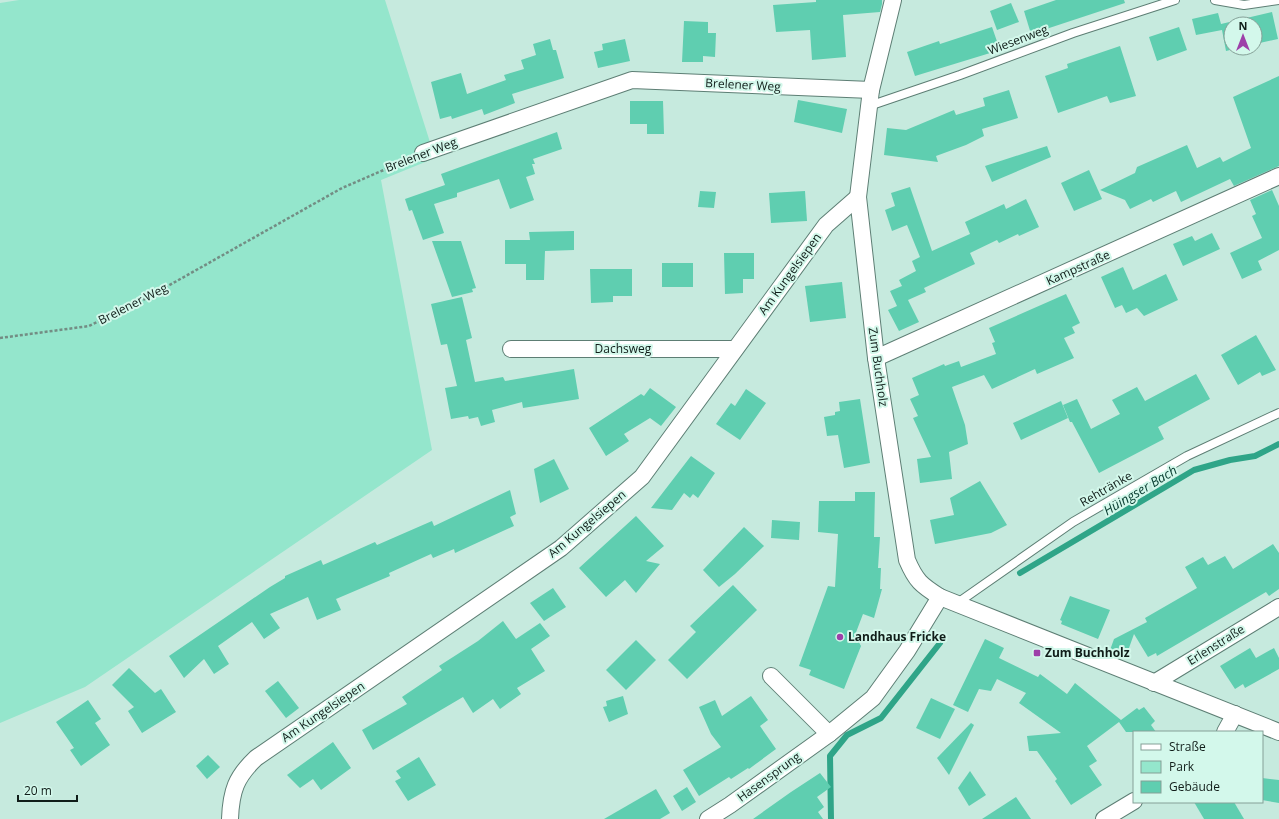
<svg xmlns="http://www.w3.org/2000/svg" width="1279" height="819" font-family="'Open Sans',sans-serif">
	<rect width="100%" height="100%" fill="#c6eade"/>
	<polygon fill="#94e6cc" points="19,0 385,0 435,158 381,180 432,450 85,687 0,723 0,3"/>
	<g fill="none" stroke-linecap="round" stroke-linejoin="round">
		<g stroke="#2fa588" stroke-width="6">
			<polyline points="1020,573 1194,470 1230,460 1255,456 1279,444"/>
			<polyline points="831,819 830,756 847,735 881,718 940,643"/>
		</g>
	</g>
	<g fill="#5fceb0">
		<polygon points="816,0 882,0 882,4 880,12 843,15 846,57 812,60 810,30 776,32 773,5 816,2"/>
		<polygon points="1056,0 1124,0 1125,3 1031,34 1024,11"/>
		<polygon points="1011,3 1019,22 997,30 990,11"/>
		<polygon points="1272,12 1278,39 1255,44 1255,24 1231,24 1231,48 1238,48 1226,51 1222,30 1196,35 1192,19 1218,13 1221,24"/>
		<polygon points="684,21 708,22 708,33 716,33 715,57 703,56 703,62 682,62"/>
		<polygon points="992,27 1000,50 915,76 907,52 939,41 940,44"/>
		<polygon points="1179,27 1187,50 1157,61 1149,37"/>
		<polygon points="550,39 553,50 556,50 564,78 512,94 515,103 484,115 482,109 452,119 451,116 440,119 431,82 461,73 467,94 506,80 504,75 524,69 521,60 536,55 533,44"/>
		<polygon points="625,39 630,61 598,68 594,52 603,50 602,44"/>
		<polygon points="1120,46 1136,96 1110,103 1107,96 1058,113 1045,76 1068,68 1067,64"/>
		<polygon points="1279,76 1279,166 1234,186 1230,179 1181,202 1176,191 1153,202 1151,199 1130,209 1125,200 1100,190 1135,173 1137,167 1187,145 1197,168 1220,157 1223,162 1251,148 1233,97"/>
		<polygon points="1009,90 1018,118 982,129 984,136 966,145 936,156 938,162 884,155 887,128 906,130 954,110 956,115 985,106 983,98"/>
		<polygon points="798,100 847,109 842,133 794,122"/>
		<polygon points="630,101 663,101 664,134 647,134 647,124 630,124"/>
		<polygon points="557,132 562,149 533,159 535,164 532,164 535,174 526,177 534,200 510,209 499,179 457,193 457,197 434,204 444,233 423,240 412,210 409,211 405,199 445,185 441,174"/>
		<polygon points="1047,146 1051,157 992,182 985,166"/>
		<polygon points="1089,170 1102,199 1074,211 1061,183"/>
		<polygon points="910,187 932,251 970,234 965,222 1004,204 1006,209 1026,199 1039,227 1019,236 1018,234 999,243 997,240 970,253 975,264 924,288 926,292 908,300 919,322 899,331 888,310 897,306 890,291 902,286 899,280 916,271 912,261 920,257 907,225 892,231 885,210 895,206 891,193"/>
		<polygon points="1272,190 1279,206 1279,250 1258,261 1262,270 1242,279 1230,253 1262,238 1252,216 1256,214 1250,200"/>
		<polygon points="700,191 716,192 714,208 698,207"/>
		<polygon points="805,191 807,221 771,223 769,193"/>
		<polygon points="574,231 574,250 545,251 544,280 526,280 526,264 505,264 505,240 530,240 529,232"/>
		<polygon points="1212,233 1220,249 1183,266 1173,244 1192,236 1195,241"/>
		<polygon points="432,241 461,241 476,288 472,289 473,292 452,297"/>
		<polygon points="724,253 754,253 754,279 743,279 743,293 725,294"/>
		<rect x="662" y="263" width="31" height="24"/>
		<polygon points="1123,267 1133,290 1166,274 1178,300 1144,316 1137,308 1126,313 1122,305 1115,308 1101,277"/>
		<polygon points="590,269 632,269 632,296 613,296 613,302 591,303"/>
		<polygon points="842,282 846,318 810,322 805,286"/>
		<polygon points="1066,294 1080,323 1072,327 1075,333 1064,338 1074,358 1037,374 1035,369 992,389 984,375 952,387 965,425 968,444 949,452 952,479 920,483 917,459 931,457 913,418 918,416 910,399 919,395 912,378 944,364 945,366 959,361 961,367 996,354 992,343 995,342 989,328"/>
		<polygon points="462,297 472,338 466,340 475,382 503,377 505,381 574,369 579,399 523,408 522,402 492,410 495,422 481,426 478,417 469,419 468,416 451,419 445,388 457,386 447,344 441,345 431,304"/>
		<polygon points="1256,335 1276,370 1262,376 1260,372 1238,385 1221,355"/>
		<polygon points="1196,374 1210,399 1158,427 1164,439 1099,473 1072,422 1070,422 1063,405 1077,399 1091,429 1120,414 1112,400 1137,387 1145,401"/>
		<polygon points="650,388 676,407 661,426 650,418 624,434 629,441 606,456 589,428 641,394 644,396"/>
		<polygon points="746,389 766,403 740,440 716,424 731,403 735,406"/>
		<polygon points="860,399 870,463 844,468 838,435 827,436 824,417 835,415 835,412 840,411 839,402"/>
		<polygon points="1061,401 1068,418 1021,440 1013,423"/>
		<polygon points="691,456 715,473 698,498 693,494 690,498 684,493 672,510 651,508"/>
		<polygon points="554,459 569,489 540,503 534,469"/>
		<polygon points="980,481 1007,525 991,533 935,544 930,520 954,515 950,498"/>
		<polygon points="510,490 516,514 510,517 514,526 455,553 454,549 433,558 431,554 389,573 390,576 336,599 341,610 317,620 308,597 270,614 280,628 264,639 252,622 218,646 229,664 214,674 204,659 184,678 169,656 270,587 285,578 285,576 321,560 323,565 375,542 377,545 432,521 434,526"/>
		<polygon points="855,492 875,492 874,537 880,537 878,568 881,568 880,589 882,589 874,618 863,614 855,635 861,646 844,689 809,675 811,670 799,666 828,586 835,587 838,534 818,532 819,501 855,501"/>
		<polygon points="636,516 664,546 646,561 660,564 636,593 625,580 606,597 579,568"/>
		<polygon points="772,520 800,522 799,540 771,538"/>
		<polygon points="744,527 764,546 735,574 719,587 703,570"/>
		<polygon points="1273,544 1279,553 1279,589 1269,596 1266,592 1157,656 1156,653 1148,657 1134,634 1125,659 1109,653 1114,639 1147,622 1145,618 1197,588 1185,567 1203,557 1208,565 1225,556 1233,569"/>
		<polygon points="733,585 757,610 687,679 668,660 696,632 690,626"/>
		<polygon points="553,588 566,607 544,621 530,603"/>
		<polygon points="1070,596 1110,610 1098,639 1061,624 1062,621 1060,620"/>
		<polygon points="503,621 516,639 540,623 550,636 531,649 545,671 517,688 521,694 500,709 493,699 473,713 463,697 373,750 362,730 407,704 402,697 442,670 439,666 478,641"/>
		<polygon points="985,639 1004,648 999,658 1038,677 1040,674 1067,694 1075,683 1121,720 1137,708 1139,710 1144,707 1155,721 1151,725 1156,732 1126,732 1119,722 1087,746 1097,761 1089,766 1102,785 1071,805 1055,781 1057,779 1037,751 1029,751 1027,736 1061,733 1019,703 1026,693 997,679 991,691 979,689 968,712 953,705"/>
		<polygon points="636,640 656,660 626,690 606,670"/>
		<polygon points="1250,648 1256,658 1274,648 1279,658 1279,669 1245,688 1243,684 1235,689 1220,666"/>
		<polygon points="129,668 155,693 161,689 176,712 142,733 128,711 134,707 112,685"/>
		<polygon points="278,681 299,708 286,718 265,691"/>
		<polygon points="623,696 628,714 609,722 603,707 607,706 606,701"/>
		<polygon points="751,696 768,720 760,726 776,749 749,769 748,768 731,779 729,777 699,796 683,770 721,747 711,734 699,707 715,700 722,716"/>
		<polygon points="931,698 955,709 940,739 916,728"/>
		<polygon points="88,700 101,719 95,723 110,745 81,766 70,750 74,748 56,722"/>
		<polygon points="971,723 974,725 949,775 937,758"/>
		<polygon points="333,742 351,768 321,790 313,779 300,788 287,775"/>
		<polygon points="208,755 220,767 207,779 196,766"/>
		<polygon points="419,757 436,785 408,801 395,781 401,778 396,771"/>
		<polygon points="970,771 986,795 969,806 958,788"/>
		<polygon points="820,773 831,787 817,797 824,807 818,812 823,819 753,819 791,792"/>
		<polygon points="1262,778 1279,780 1279,803 1262,800"/>
		<polygon points="687,787 696,802 682,811 673,796"/>
		<polygon points="656,789 670,813 660,819 604,819"/>
		<polygon points="1016,797 1031,819 982,819"/>
		<polygon points="1194,802 1234,802 1244,819 1204,819"/>
	</g>
	<g fill="none" stroke-linecap="round" stroke-linejoin="round">
		<g stroke="#5d7e74" stroke-width="10">
			<g id="lane">
				<polyline points="1215,0 1244,5 1279,0"/>
				<polyline points="869,106 960,75 1073,33 1175,0"/>
				<polyline points="956,604 1073,522 1187,456 1279,413"/>
			</g>
		</g>
		<g stroke="#5d7e74" stroke-width="18">
			<g id="street">
				<path d="M893,0L871,90L858,197L876,358L907,560C916,581 921,585 940,597L1279,732"/>
				<polyline points="423,153 632,80 871,90"/>
				<polyline points="511,349 735,349"/>
				<polyline points="876,358 1279,176"/>
				<polyline points="771,676 829,734"/>
				<polyline points="1154,683 1279,607"/>
				<polyline points="1225,732 1235,714"/>
				<path d="M230,819C231,791 236,777 256,758L561,548L642,477L826,225L858,197"/>
				<polyline points="708,819 730,805 829,734 873,698 907,651 940,597"/>
				<polyline points="1104,819 1134,801"/>
			</g>
		</g>
		<polyline stroke="#738d84" stroke-width="2.5" stroke-dasharray="3 2" stroke-linecap="butt" points="0,338 89,326 143,300 342,188 407,160"/>
		<use href="#lane" stroke="#fff" stroke-width="8"/>
		<use href="#street" stroke="#fff" stroke-width="16"/>
	</g>
	<g fill="#9d40a9" stroke="#d3f8eb" stroke-width="1.5">
		<circle cx="840" cy="637" r="4"/>
		<rect x="1033" y="649" width="8" height="8" rx="2"/>
	</g>
	<g text-anchor="middle" stroke-width="4" stroke-linejoin="round" paint-order="stroke">
		<g font-size="12" fill="#101d19" stroke="#d3f8eb">
			<text transform="translate(1018 40) rotate(-21)" y="4">Wiesenweg</text>
			<text transform="translate(743 85) rotate(3)" y="4">Brelener Weg</text>
			<text transform="translate(421 155) rotate(-21)" y="4">Brelener Weg</text>
			<text transform="translate(1078 268) rotate(-24)" y="4">Kampstraße</text>
			<text transform="translate(790 274) rotate(-54)" y="4">Am Kungelsiepen</text>
			<text transform="translate(133 304) rotate(-27)" y="4">Brelener Weg</text>
			<text x="623" y="353">Dachsweg</text>
			<text transform="translate(878 367) rotate(82)" y="4">Zum Buchholz</text>
			<text transform="translate(1106 489) rotate(-30)" y="4">Rehtränke</text>
			<text transform="translate(587 524) rotate(-40)" y="4">Am Kungelsiepen</text>
			<text transform="translate(1216 645) rotate(-32)" y="4">Erlenstraße</text>
			<text transform="translate(323 712) rotate(-34)" y="4">Am Kungelsiepen</text>
			<text transform="translate(769 777) rotate(-36)" y="4">Hasensprung</text>
		</g>
		<g font-size="12" font-weight="bold" fill="#101d19" stroke="#d3f8eb" text-anchor="start">
			<text x="848" y="641">Landhaus Fricke</text>
			<text x="1045" y="657">Zum Buchholz</text>
		</g>
		<g font-size="13" font-style="italic" fill="#063a2e" stroke="#d3f8eb">
			<text transform="translate(1140 490) rotate(-31)" y="5">Hüingser Bach</text>
		</g>
	</g>
	<rect x="1133" y="731" width="130" height="72" fill="#d3f8eb" stroke="#85a097"/>
	<rect x="1141" y="744" width="20" height="6" fill="#ffffff" stroke="#85a097"/>
	<text x="1169" y="751" font-size="12" fill="#101d19">Straße</text>
	<rect x="1141" y="761" width="20" height="12" fill="#94e6cc" stroke="#85a097"/>
	<text x="1169" y="771" font-size="12" fill="#101d19">Park</text>
	<rect x="1141" y="781" width="20" height="12" fill="#5fceb0" stroke="#85a097"/>
	<text x="1169" y="791" font-size="12" fill="#101d19">Gebäude</text>
	<g transform="translate(1243 36)"><circle r="19" fill="#d3f8eb" stroke="#85a097"/>
	<path d="M0-3L7 15L0 10L-7 15Z" fill="#9d40a9"/>
	<text y="-6" font-size="11" font-weight="bold" text-anchor="middle" fill="#101d19">N</text>
	</g>
	<path d="M18 795v6h59v-6" fill="none" stroke="#101d19" stroke-width="2"/>
	<text x="24" y="795" font-size="12" fill="#101d19" stroke="#d3f8eb" stroke-width="3" paint-order="stroke">20 m</text>
</svg>
